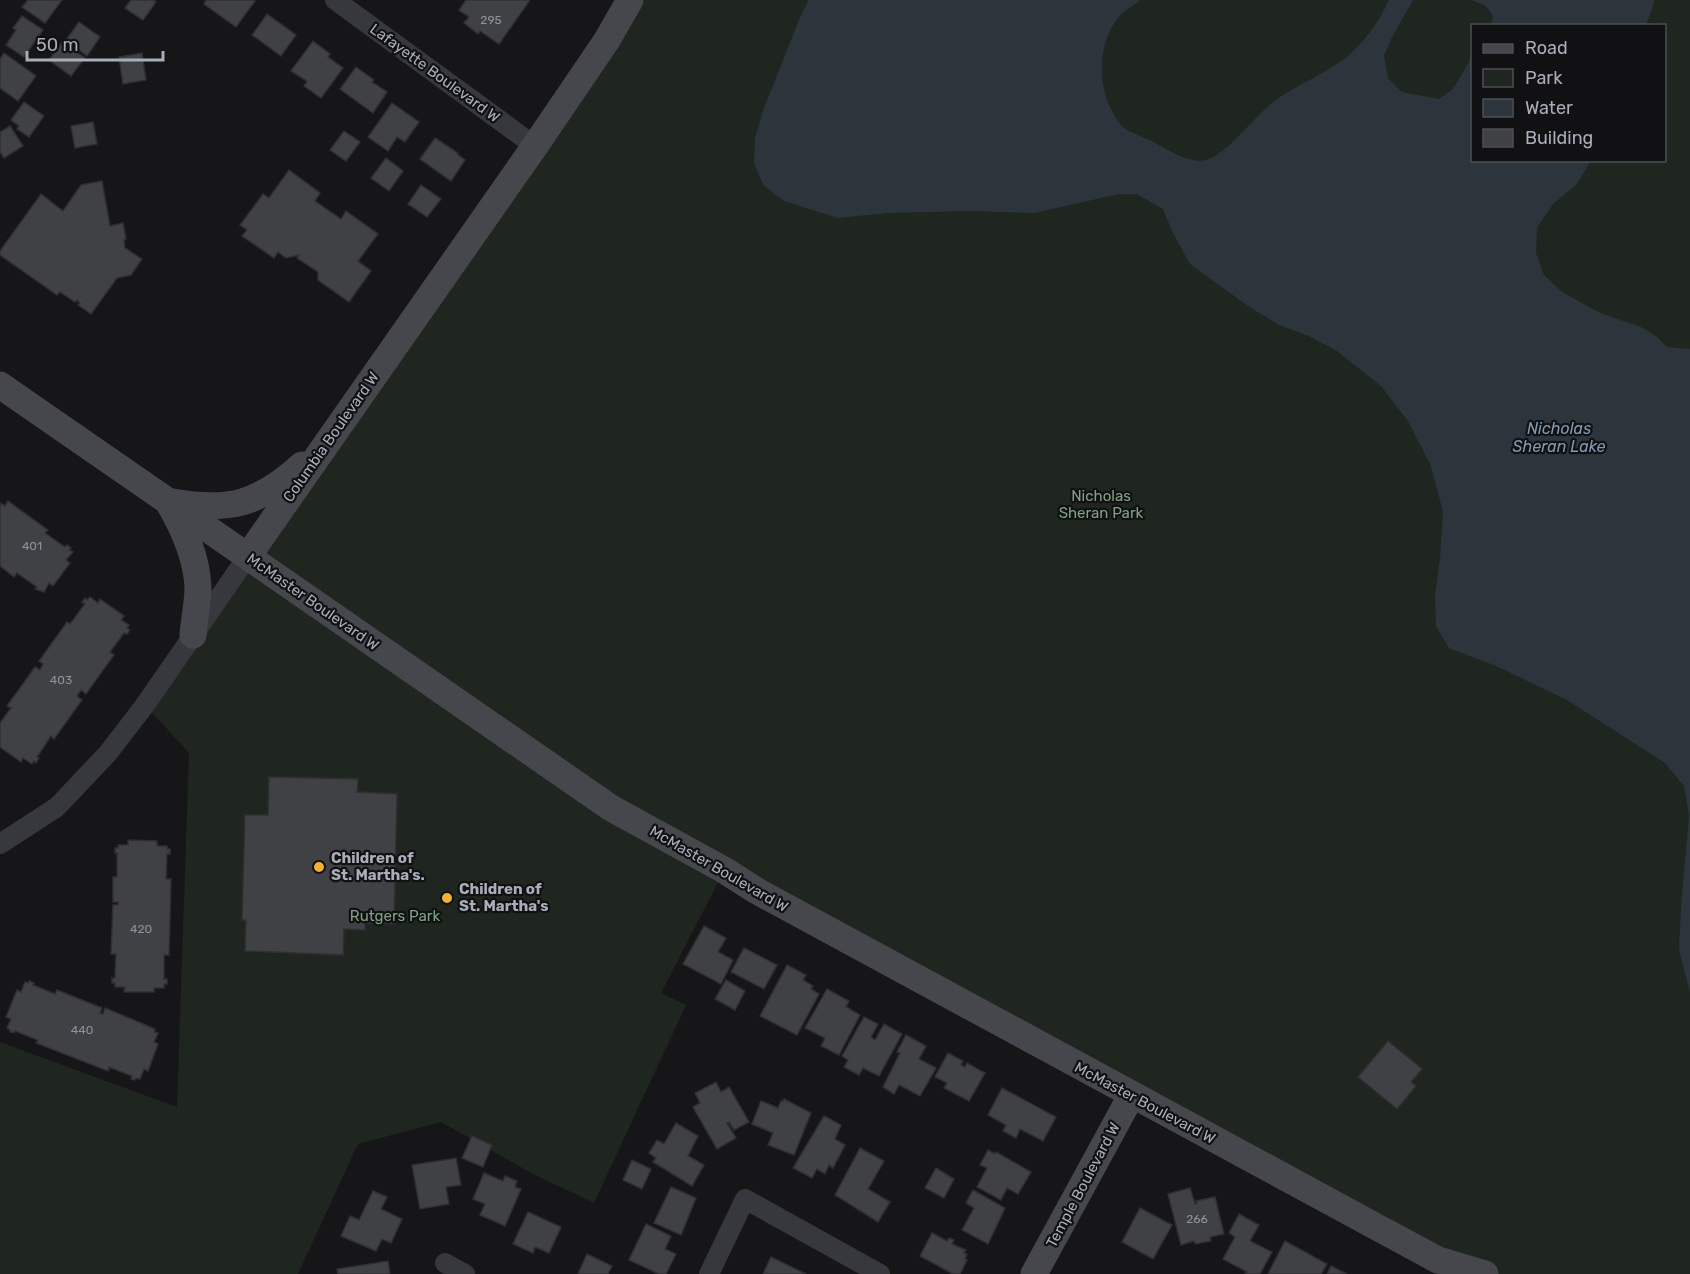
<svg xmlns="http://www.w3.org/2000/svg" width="1690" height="1274" font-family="Rubik,sans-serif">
	<rect width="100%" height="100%" fill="#161618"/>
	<path fill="#1e261f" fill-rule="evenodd" d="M630,0H1690V1274H1491L724,871L661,993L686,1005L594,1203L533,1174L441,1122L358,1144L298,1274H0V1042L177,1107L189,753L145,705ZM1472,26H1664V160H1472Z"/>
	<g fill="#2c353c">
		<path d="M809,0H1140C1134,6 1124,10 1119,17C1094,46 1097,99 1123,127C1128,132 1151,140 1159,145C1172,152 1191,164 1206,160C1227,154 1254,117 1272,103C1296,84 1325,75 1349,55C1366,40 1380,20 1389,0H1413L1391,39L1384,56L1388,78L1402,92L1439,99L1453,89L1472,57V160L1591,161L1576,185L1553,204L1537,228L1536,253L1544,275L1562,292L1600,313L1641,327L1656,336L1667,347L1690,349V993L1679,950L1681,906L1689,816L1684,786L1665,763L1567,700L1496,666L1449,648L1436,626L1435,595L1440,559L1443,512L1431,466L1408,421L1381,386L1337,351L1309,336L1279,325L1248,306L1190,264L1172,231L1163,209L1137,194H1119L1034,213L969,211L888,213L838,218L784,201L764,186L754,164L755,138L764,108L799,20Z"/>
		<polygon points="1472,0 1655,0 1646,25 1491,26 1493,16 1486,6"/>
	</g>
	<g fill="#404145" stroke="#303034" stroke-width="1.5">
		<polygon points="28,0 62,0 45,23 22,7"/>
		<polygon points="131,0 153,0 156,2 143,20 125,8"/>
		<polygon points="206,0 254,0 255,1 236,27 204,4"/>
		<polygon points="466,0 530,0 499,44 480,31 478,34 464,23 469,17 459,10"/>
		<polygon points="267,14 296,35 281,56 252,35"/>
		<polygon points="22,16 43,30 24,57 6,45 16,30 13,28"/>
		<polygon points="79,22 100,37 87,56 66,40"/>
		<polygon points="313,41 330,54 328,57 343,68 321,98 304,86 307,81 291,71"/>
		<polygon points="62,42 85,58 71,76 49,60"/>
		<polygon points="4,53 36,76 18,101 0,88 0,59"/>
		<polygon points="142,53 146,80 123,84 119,57"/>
		<polygon points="356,67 374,80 372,82 387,92 373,113 340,89"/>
		<polygon points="24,102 44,116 29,137 17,129 19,126 11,120"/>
		<polygon points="392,103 419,122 405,142 397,137 388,151 368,137"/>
		<polygon points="93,122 97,144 75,148 71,126"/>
		<polygon points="10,126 23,146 4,158 0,152 0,132"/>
		<polygon points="344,131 360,142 346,161 330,150"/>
		<polygon points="435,138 458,153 457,154 465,160 451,181 420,159"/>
		<polygon points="386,158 403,171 389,191 371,178"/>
		<polygon points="289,170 320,193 315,201 341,219 346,211 378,234 358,261 371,271 349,302 318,280 318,272 297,258 299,255 286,258 278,252 274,258 242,236 247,230 240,225 263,194 269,198"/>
		<polygon points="102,181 110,226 123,223 126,239 124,240 125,248 142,259 131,275 117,278 91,314 78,305 80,303 77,300 75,302 60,292 57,295 0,255 0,251 41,194 63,211 81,185"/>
		<polygon points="421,185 441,199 427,217 408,204"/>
		<polygon points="8,501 48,530 45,533 65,547 67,545 71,548 69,550 73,552 66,560 70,563 53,586 49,583 44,592 35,589 37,587 17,573 14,577 0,566 0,503 5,506"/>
		<polygon points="90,597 98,603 100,599 124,616 121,620 129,625 127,628 130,630 127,634 124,633 110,652 114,655 86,694 81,690 77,696 82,700 54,739 51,736 37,757 39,758 36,763 34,761 32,764 23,758 21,762 0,747 0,723 11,708 7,706 35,667 40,670 43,664 39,661 67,622 70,624 85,604 82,602 85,598 87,600"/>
		<polygon points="269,777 358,779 357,792 397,794 394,924 365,923 365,930 344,929 343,955 245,951 246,920 242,920 245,815 268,815"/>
		<polygon points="128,840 157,841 157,846 167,846 167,849 170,849 170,854 167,854 166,879 171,879 169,955 164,955 164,979 167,979 167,984 164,984 164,988 154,988 154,992 124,992 125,987 115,987 115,983 112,983 112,978 115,978 116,954 111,954 113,905 118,905 118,902 113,902 113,877 117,877 117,853 115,853 115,848 118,848 118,845 128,845"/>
		<polygon points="704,926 726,938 718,952 733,960 721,984 683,964"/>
		<polygon points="744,948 777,965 764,989 731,972"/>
		<polygon points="787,965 806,975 803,980 813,986 811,989 819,994 797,1035 760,1016"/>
		<polygon points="726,980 745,991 735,1010 715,999"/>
		<polygon points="29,981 34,983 33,985 55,994 57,990 102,1008 100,1013 103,1014 105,1008 155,1029 154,1032 158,1033 154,1042 158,1044 148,1071 144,1069 140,1079 136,1078 135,1080 131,1079 132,1076 109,1067 108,1071 36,1043 38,1040 15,1031 14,1033 10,1032 10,1030 7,1028 11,1019 6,1017 17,990 21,992 25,982 28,983"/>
		<polygon points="827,989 849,1001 846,1007 860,1015 839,1055 821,1046 825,1038 805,1028"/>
		<polygon points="864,1017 878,1024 871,1037 875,1040 884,1024 902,1034 879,1076 863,1068 859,1075 844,1067 848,1060 842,1056"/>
		<polygon points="906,1035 926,1046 919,1059 936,1068 920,1096 899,1085 894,1094 883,1087 900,1053 897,1052"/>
		<polygon points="1388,1041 1422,1069 1411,1082 1416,1086 1397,1109 1358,1077"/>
		<polygon points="948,1053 963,1061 961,1065 965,1067 967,1063 985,1073 969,1101 944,1088 947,1083 935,1077"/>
		<polygon points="716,1082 721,1092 729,1087 749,1122 734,1130 729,1122 727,1123 736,1138 717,1149 693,1107 700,1103 695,1093"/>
		<polygon points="1002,1088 1056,1117 1043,1141 1020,1129 1016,1138 1003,1131 1006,1125 988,1115"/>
		<polygon points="784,1099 811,1113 794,1155 768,1145 773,1133 752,1124 761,1101 778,1108 781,1101 783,1101"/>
		<polygon points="824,1116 841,1125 835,1139 845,1145 833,1168 829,1165 825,1174 817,1169 812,1178 793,1168"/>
		<polygon points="676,1123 698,1136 688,1156 704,1165 692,1186 653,1162 656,1158 649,1153 657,1140 664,1144"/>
		<polygon points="472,1136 492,1145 483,1167 462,1158"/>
		<polygon points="860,1148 884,1161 868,1189 890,1202 878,1222 835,1195"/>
		<polygon points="988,1150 995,1154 996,1152 1031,1172 1018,1194 1007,1188 1001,1200 977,1187 987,1168 980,1165"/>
		<polygon points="456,1158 461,1185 446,1187 449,1204 420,1209 412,1165"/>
		<polygon points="632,1160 651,1169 642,1189 623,1180"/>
		<polygon points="936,1168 954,1179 944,1198 925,1188"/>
		<polygon points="484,1173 503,1181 505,1176 517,1181 515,1187 521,1189 505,1226 480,1215 485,1204 473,1199"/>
		<polygon points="671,1187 696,1198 681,1235 654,1223"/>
		<polygon points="1190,1188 1195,1204 1197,1203 1196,1201 1215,1197 1224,1234 1210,1237 1211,1241 1195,1244 1194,1241 1181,1245 1168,1194"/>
		<polygon points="973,1190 1005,1208 988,1244 962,1230 974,1208 966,1203"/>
		<polygon points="373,1191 387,1197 381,1209 402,1219 391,1243 382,1239 376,1251 341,1236 350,1216 359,1220"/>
		<polygon points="1140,1208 1172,1225 1153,1259 1122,1242"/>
		<polygon points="528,1212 561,1227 549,1253 535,1247 533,1253 513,1244"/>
		<polygon points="1239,1214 1259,1225 1250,1241 1272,1252 1260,1274 1245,1274 1247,1272 1223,1259 1235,1237 1229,1233"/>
		<polygon points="646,1224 671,1236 665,1249 676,1254 666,1274 659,1274 629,1260"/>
		<polygon points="932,1233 947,1241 949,1238 954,1240 952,1244 966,1250 964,1253 967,1254 965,1259 967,1260 960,1274 953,1274 920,1256"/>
		<polygon points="1285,1241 1327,1264 1321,1274 1268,1274"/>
		<polygon points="587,1254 612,1266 608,1274 578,1274"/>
		<polygon points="771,1257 806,1274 763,1274"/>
		<polygon points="388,1261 390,1274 338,1274 337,1269"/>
		<polygon points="1331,1266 1347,1274 1327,1274"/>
	</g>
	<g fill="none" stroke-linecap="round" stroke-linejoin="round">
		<g stroke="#37383d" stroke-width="20">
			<polyline points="335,0 535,146"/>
			<polyline points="0,844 57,807 108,753 145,705 248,556"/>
			<polyline points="445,1263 465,1274"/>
			<polyline points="709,1274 745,1199 880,1274"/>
		</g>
		<g stroke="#45474d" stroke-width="27">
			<polyline points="0,385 611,808 724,870 757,891 1373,1225 1438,1260 1485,1274"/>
			<path d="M173,502C229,512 259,504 302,465"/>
			<path d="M170,505C185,531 197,558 198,588C198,603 194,620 193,635"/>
			<polyline points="248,556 535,146 607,40 630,0"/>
			<polyline points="1034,1274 1131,1096"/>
		</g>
	</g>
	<g fill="#f2b134" stroke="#111113" stroke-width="2">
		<circle cx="319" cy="867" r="6"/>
		<circle cx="447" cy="898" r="6"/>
	</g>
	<g text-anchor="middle" stroke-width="4.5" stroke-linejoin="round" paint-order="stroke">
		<g font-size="12" fill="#8e929b">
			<text x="491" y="24">295</text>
			<text x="32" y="550">401</text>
			<text x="61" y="684">403</text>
			<text x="141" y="933">420</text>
			<text x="82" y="1034">440</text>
			<text x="1197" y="1223">266</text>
		</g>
		<g font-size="15" fill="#a8adb8" stroke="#111113">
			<text transform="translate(435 73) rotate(36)" y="5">Lafayette Boulevard W</text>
			<text transform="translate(331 437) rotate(-55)" y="5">Columbia Boulevard W</text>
			<text transform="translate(313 602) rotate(35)" y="5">McMaster Boulevard W</text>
			<text transform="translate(719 869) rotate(30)" y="5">McMaster Boulevard W</text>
			<text transform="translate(1145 1103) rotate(28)" y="5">McMaster Boulevard W</text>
			<text transform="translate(1083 1185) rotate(-62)" y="5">Temple Boulevard W</text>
		</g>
		<g font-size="15" fill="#7fa381" stroke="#111113">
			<text x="1101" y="501">Nicholas<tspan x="1101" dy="17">Sheran Park</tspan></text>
			<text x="395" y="921">Rutgers Park</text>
		</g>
		<g font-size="15" font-weight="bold" fill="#a8adb8" stroke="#111113" text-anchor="start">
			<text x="331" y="863">Children of<tspan x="331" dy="17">St. Martha's.</tspan></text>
			<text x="459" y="894">Children of<tspan x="459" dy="17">St. Martha's</tspan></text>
		</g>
		<g font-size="16" font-style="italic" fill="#7f9bb3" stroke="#111113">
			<text x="1559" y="434">Nicholas<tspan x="1559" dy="18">Sheran Lake</tspan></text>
		</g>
	</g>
	<rect x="1471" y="24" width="195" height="138" fill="#111113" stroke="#4d4f55" stroke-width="1.5"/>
	<rect x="1483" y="44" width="30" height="9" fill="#45474d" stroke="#4d4f55" stroke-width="1.5"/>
	<text x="1525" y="54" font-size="18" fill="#a8adb8">Road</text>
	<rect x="1483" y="69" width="30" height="18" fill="#1e261f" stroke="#4d4f55" stroke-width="1.5"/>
	<text x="1525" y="84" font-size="18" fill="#a8adb8">Park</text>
	<rect x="1483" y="99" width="30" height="18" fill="#2c353c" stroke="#4d4f55" stroke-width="1.5"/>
	<text x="1525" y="114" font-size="18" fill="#a8adb8">Water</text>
	<rect x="1483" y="129" width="30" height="18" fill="#404145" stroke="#4d4f55" stroke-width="1.5"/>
	<text x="1525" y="144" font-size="18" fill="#a8adb8">Building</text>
	<path d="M27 51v9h136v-9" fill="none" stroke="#a8adb8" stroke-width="3"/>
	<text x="36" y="51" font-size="18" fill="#a8adb8" stroke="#111113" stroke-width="4.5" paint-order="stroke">50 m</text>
</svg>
